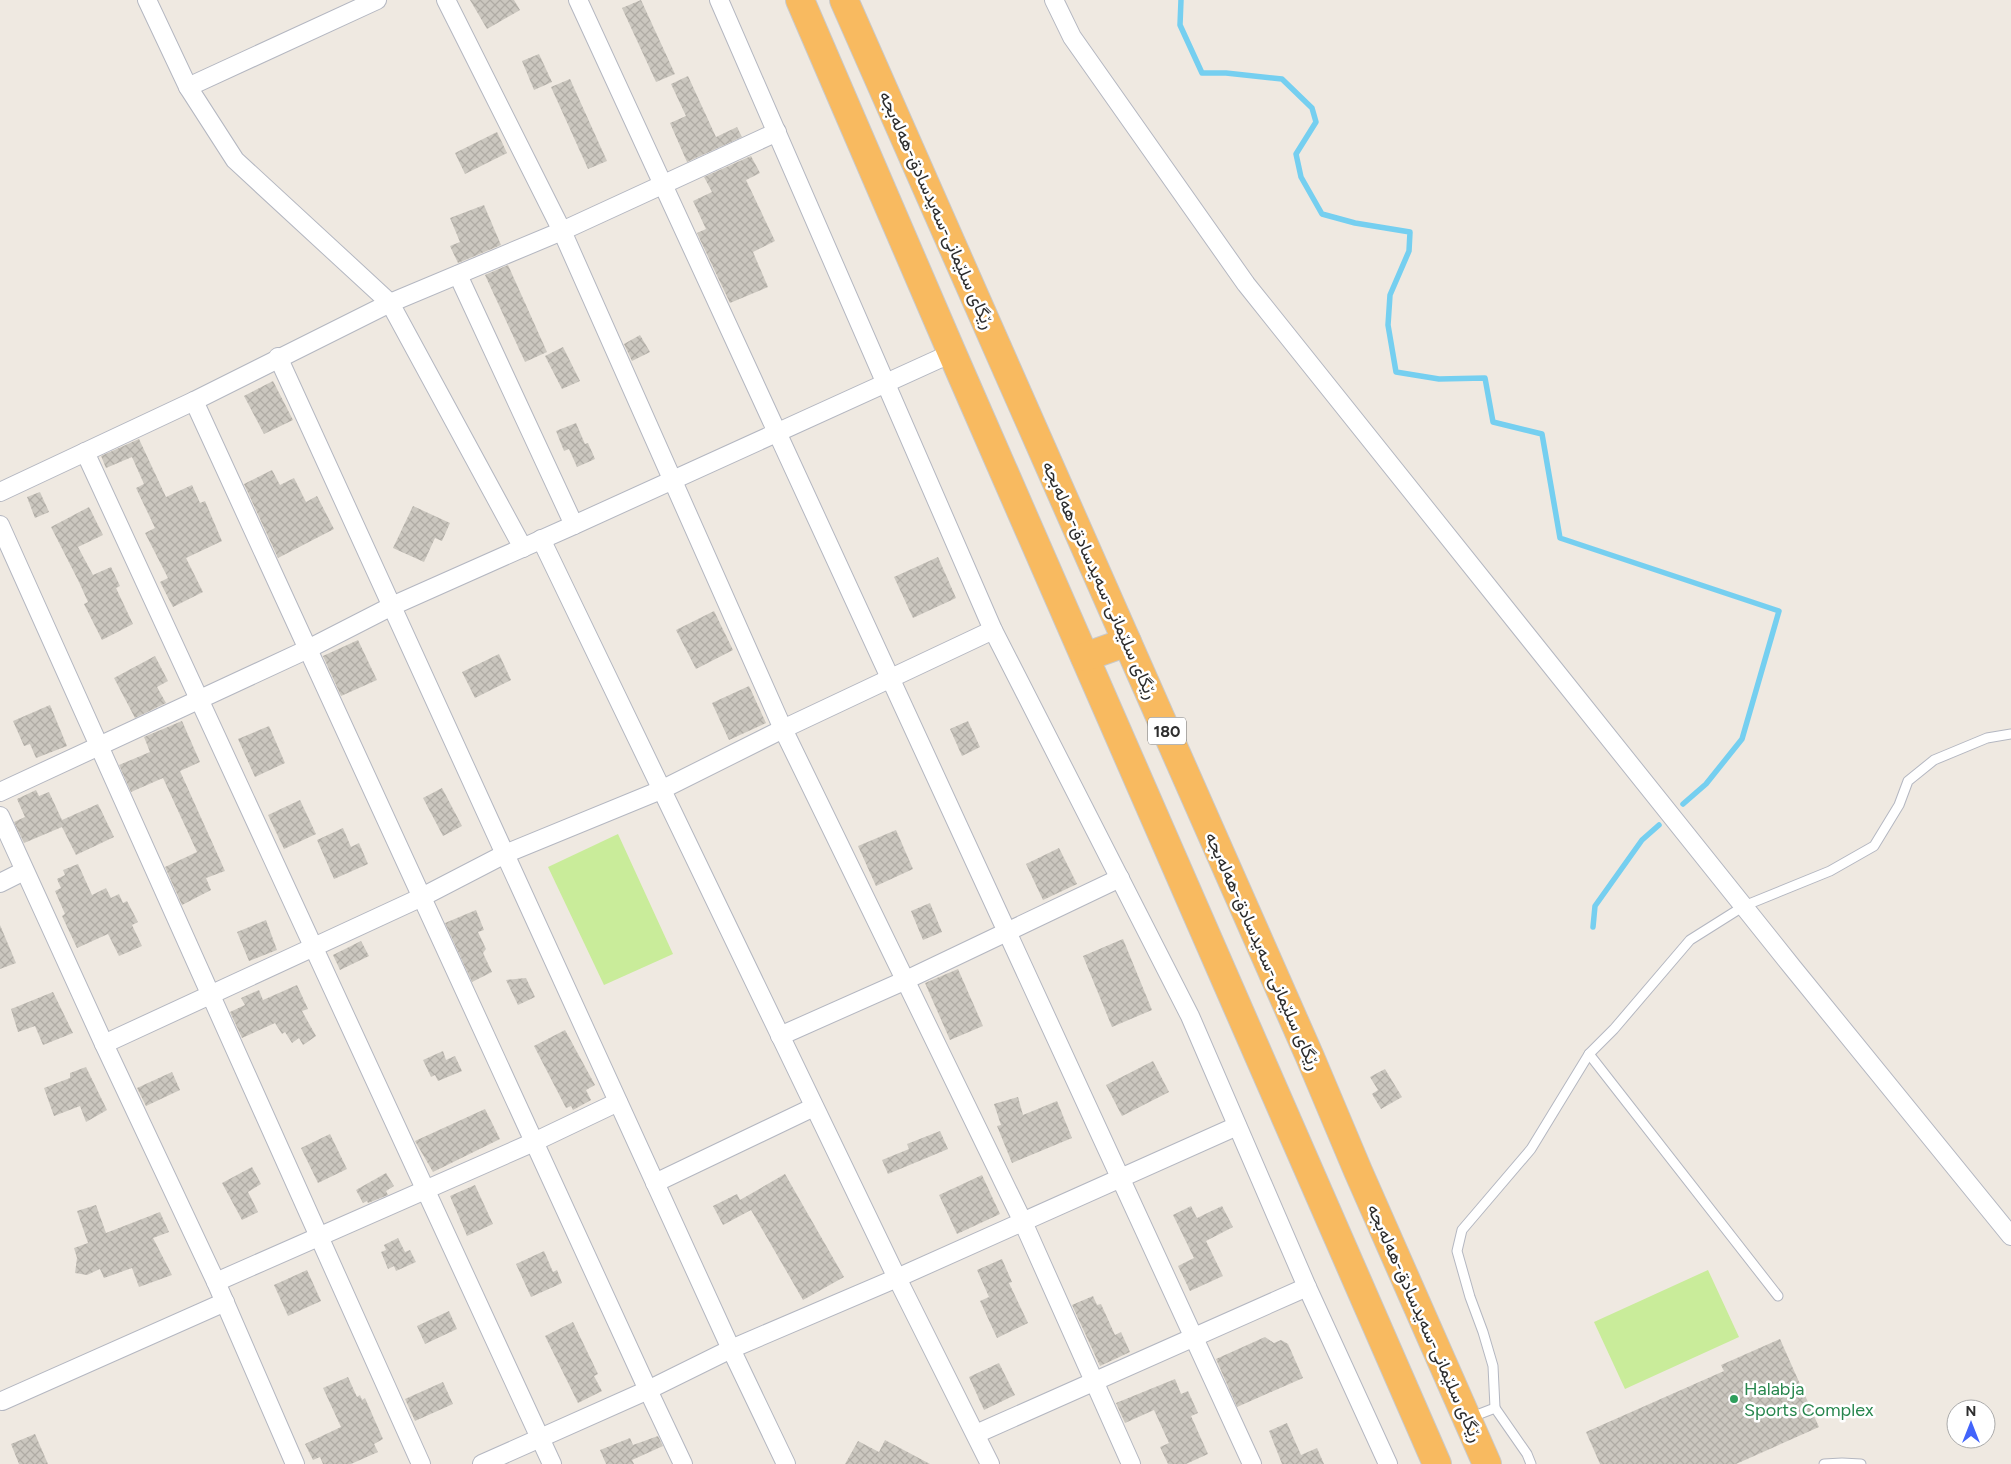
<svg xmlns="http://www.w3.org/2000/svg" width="2011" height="1464" font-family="Figtree,Vazirmatn,sans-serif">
	<defs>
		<pattern id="building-cross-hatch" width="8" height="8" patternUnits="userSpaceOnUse" patternTransform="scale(1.25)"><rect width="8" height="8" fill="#cbc7bf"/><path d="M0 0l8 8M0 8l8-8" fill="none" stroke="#afaba4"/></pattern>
	</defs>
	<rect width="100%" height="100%" fill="#efe9e1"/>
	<g fill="#c9ec9a">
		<polygon points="618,834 673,954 604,985 548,867"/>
		<polygon points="1708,1270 1739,1337 1625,1389 1594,1322"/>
	</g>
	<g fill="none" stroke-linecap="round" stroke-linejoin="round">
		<g stroke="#75cff0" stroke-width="5.5">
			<polyline points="1181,0 1180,25 1202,73 1226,73 1282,79 1312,108 1316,122 1296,154 1301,177 1322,214 1355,223 1410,232 1409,251 1390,295 1388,325 1396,372 1439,379 1485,378 1493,422 1542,434 1560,538 1779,611 1742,739 1706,784 1683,804"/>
			<polyline points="1593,927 1595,906 1642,840 1659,825"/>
		</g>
	</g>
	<g fill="url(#building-cross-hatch)">
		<polygon points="470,0 514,0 520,10 487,29"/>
		<polygon points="641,0 675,74 656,82 622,8"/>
		<polygon points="539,54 552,82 534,90 522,61"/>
		<polygon points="688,76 716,137 737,127 742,137 687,162 670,123 686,116 671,84"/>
		<polygon points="570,79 607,161 588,169 551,87"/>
		<polygon points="497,132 507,153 465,174 455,153"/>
		<polygon points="751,156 760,173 746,180 775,241 753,252 768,287 730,303 697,233 706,229 693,201 712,192 704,177"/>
		<polygon points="484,205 501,245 458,263 450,246 460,242 450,218"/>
		<polygon points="508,265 547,352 525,362 485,275"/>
		<polygon points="640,335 650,352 632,361 624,344"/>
		<polygon points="563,347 580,381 562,389 545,356"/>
		<polygon points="273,381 293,420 264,434 244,396"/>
		<polygon points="576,423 585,444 588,443 595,459 577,467 569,449 564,451 556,431"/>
		<polygon points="139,439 166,497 192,485 200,503 205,501 222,541 186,558 203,592 173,607 160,582 168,578 145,533 155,528 136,488 144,484 132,457 106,468 101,456"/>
		<polygon points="272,470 280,485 294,478 306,502 317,496 334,529 278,558 244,484"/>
		<polygon points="40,492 49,512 35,518 27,497"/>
		<polygon points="413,506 450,523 442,541 435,538 424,562 393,548"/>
		<polygon points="89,507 103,535 78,547 93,575 111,567 120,586 116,588 133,624 102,640 84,604 88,602 79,582 51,527"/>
		<polygon points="938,557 956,598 913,618 894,577"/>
		<polygon points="714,611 733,650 696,669 676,630"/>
		<polygon points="358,640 377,680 341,696 323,656"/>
		<polygon points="499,654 511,680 475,698 462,672"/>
		<polygon points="155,656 168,681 157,687 166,703 135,718 114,678"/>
		<polygon points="749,686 766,723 729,740 712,703"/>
		<polygon points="50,705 67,746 36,758 30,744 24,746 13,721"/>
		<polygon points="182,721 200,762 180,771 225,871 206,878 211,890 182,905 165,867 197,852 163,778 131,792 119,765 150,752 144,737"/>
		<polygon points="968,721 980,747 962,756 950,729"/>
		<polygon points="269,726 285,763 255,777 238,739"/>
		<polygon points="442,788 462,826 443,836 423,798"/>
		<polygon points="36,790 39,796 49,792 62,820 98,804 114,837 76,855 62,827 24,843 14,822 25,817 17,799"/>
		<polygon points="300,800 316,834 284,849 268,815"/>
		<polygon points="343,828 351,847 359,843 368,864 334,879 317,840"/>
		<polygon points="896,830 913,869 876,886 858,846"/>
		<polygon points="1059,848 1077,884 1043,900 1026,864"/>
		<polygon points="78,864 92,895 106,888 111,898 119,894 123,903 127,901 138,922 132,925 142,946 119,956 108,934 77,948 62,916 65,914 55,891 61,888 57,879 65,875 63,870"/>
		<polygon points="930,903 942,932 923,940 911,911"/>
		<polygon points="476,910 484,930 478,932 486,949 483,953 492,972 472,982 445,923"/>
		<polygon points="266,920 277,950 249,961 237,932"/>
		<polygon points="0,925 16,963 0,969"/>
		<polygon points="1123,939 1152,1010 1112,1027 1083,956"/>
		<polygon points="361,941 369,956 340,970 333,955"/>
		<polygon points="958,969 983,1026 950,1040 925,983"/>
		<polygon points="526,978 535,997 518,1005 506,980"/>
		<polygon points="297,985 308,1009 302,1011 316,1036 303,1045 299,1038 292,1043 285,1032 282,1034 275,1023 242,1038 230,1012 245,1005 241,998 259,990 263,1000"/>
		<polygon points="53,992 73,1033 43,1045 35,1026 18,1032 11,1009"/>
		<polygon points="565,1030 595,1085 586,1090 591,1100 573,1110 571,1106 566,1108 534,1046"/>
		<polygon points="443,1051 446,1060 455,1056 462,1071 438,1081 435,1075 431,1077 423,1060"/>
		<polygon points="1153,1061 1169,1092 1122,1116 1106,1085"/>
		<polygon points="86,1067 107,1110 86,1122 80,1106 54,1116 44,1088 70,1078 70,1073"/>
		<polygon points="1385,1069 1402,1097 1381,1109 1372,1094 1378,1090 1370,1077"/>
		<polygon points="172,1072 180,1090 146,1106 137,1088"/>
		<polygon points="1018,1097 1023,1115 1057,1101 1072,1138 1012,1163 997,1126 1001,1125 994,1104"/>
		<polygon points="485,1109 500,1139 433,1172 415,1141"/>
		<polygon points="940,1131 948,1149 888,1174 882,1160 909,1149 907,1144"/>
		<polygon points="330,1134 347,1169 318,1183 301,1148"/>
		<polygon points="252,1167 261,1184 248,1192 258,1212 242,1220 222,1183"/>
		<polygon points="386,1173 394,1186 386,1191 388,1195 368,1203 367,1201 363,1203 356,1190"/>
		<polygon points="785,1174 844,1277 803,1300 751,1210 723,1225 713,1206 737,1194 740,1200"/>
		<polygon points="982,1175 1000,1214 957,1234 939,1195"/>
		<polygon points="475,1185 493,1224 467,1236 450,1196"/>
		<polygon points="96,1205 106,1233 160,1212 169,1232 153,1238 172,1275 139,1287 132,1268 104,1278 100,1269 87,1275 75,1273 77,1258 74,1248 88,1243 77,1211"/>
		<polygon points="1191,1206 1197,1218 1222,1206 1233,1227 1206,1241 1223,1276 1190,1291 1178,1266 1194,1258 1173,1215"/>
		<polygon points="398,1238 405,1252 410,1250 416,1262 396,1271 394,1266 388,1269 381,1252 386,1250 384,1245"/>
		<polygon points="544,1251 553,1272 557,1270 562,1283 531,1297 516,1264"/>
		<polygon points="1002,1259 1012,1282 1009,1283 1028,1323 997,1338 980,1301 989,1297 977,1270"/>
		<polygon points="307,1270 321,1301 288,1316 274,1285"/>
		<polygon points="1093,1296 1097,1305 1101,1304 1115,1335 1121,1332 1130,1352 1100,1366 1072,1305"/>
		<polygon points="449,1311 457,1329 425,1344 417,1326"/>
		<polygon points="573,1322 598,1374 594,1376 602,1391 578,1403 545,1336"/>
		<polygon points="1265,1337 1274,1343 1281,1340 1288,1344 1303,1378 1237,1407 1216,1359"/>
		<polygon points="1780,1339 1819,1427 1736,1464 1600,1464 1586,1432 1724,1371 1721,1365"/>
		<polygon points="999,1363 1015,1395 984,1410 969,1377"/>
		<polygon points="348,1377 357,1397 360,1395 362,1400 365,1398 383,1439 374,1444 378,1452 351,1464 323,1464 320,1457 313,1460 305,1444 341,1427 323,1388"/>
		<polygon points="1175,1379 1181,1394 1188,1391 1198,1413 1191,1416 1208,1454 1186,1464 1168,1464 1160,1447 1169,1443 1154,1410 1125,1423 1116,1403"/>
		<polygon points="443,1382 453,1404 415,1421 405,1399"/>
		<polygon points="1287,1423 1301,1455 1317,1448 1324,1464 1282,1464 1269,1431"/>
		<polygon points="35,1434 48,1464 19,1464 11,1444"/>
		<polygon points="658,1436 663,1446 632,1460 634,1464 606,1464 600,1450 630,1438 633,1445"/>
		<polygon points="885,1440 930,1464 845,1464 858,1441 879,1452"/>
	</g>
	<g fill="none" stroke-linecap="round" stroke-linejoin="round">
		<g stroke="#b4b7c1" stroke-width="11">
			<g id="service">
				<polyline points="1589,1054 1778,1296"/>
				<polyline points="1495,1408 1493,1366 1483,1332 1470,1297 1457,1251 1462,1230 1531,1149 1589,1054 1614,1029 1690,940 1744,906 1830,871 1874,846 1899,805 1908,781 1934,760 1987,738 2011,734"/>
				<polyline points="1469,1418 1495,1408 1527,1454 1531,1464"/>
				<polyline points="1824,1464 1842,1463 1861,1464"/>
			</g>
		</g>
		<g stroke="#b4b7c1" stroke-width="20">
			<g id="minor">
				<polyline points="147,0 188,87 235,160 390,303 523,548"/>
				<polyline points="446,0 562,231 783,729 1023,1222 1131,1464"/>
				<polyline points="578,0 1252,1464"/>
				<polyline points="719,0 993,630 1190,1016 1307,1287 1388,1464"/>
				<polyline points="1054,0 1072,37 1246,284 1793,968 2011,1236"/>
				<polyline points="188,87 377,0"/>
				<polyline points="458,275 574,525"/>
				<polyline points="278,357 731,1349 786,1464"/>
				<polyline points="194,401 648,1390 683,1464"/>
				<polyline points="85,452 552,1464"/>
				<polyline points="0,492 194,401 390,303 562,231 777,132"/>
				<polyline points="0,525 421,1464"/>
				<polyline points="541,539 897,1278 990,1464"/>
				<polyline points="0,792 308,649 392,606 574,525 952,353"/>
				<polyline points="0,816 104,1044 216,1282 295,1464"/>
				<polyline points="0,883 24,871"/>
				<polyline points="780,1036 906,980 1120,878"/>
				<polyline points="104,1044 422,897 505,854 661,790 783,729 993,630"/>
				<polyline points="655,1183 814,1107"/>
				<polyline points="216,1282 534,1142 618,1102"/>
				<polyline points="2,1401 225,1302"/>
				<polyline points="976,1434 1307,1287"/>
				<polyline points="482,1464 648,1390 731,1349 897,1278 1237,1126"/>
			</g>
		</g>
		<g stroke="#c9c9c9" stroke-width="30">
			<g id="trunk">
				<polyline points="800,0 952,353 1437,1464"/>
				<polyline points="844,0 1310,1057 1358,1171 1487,1464"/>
				<polyline points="1085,657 1127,642"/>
			</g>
		</g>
		<use href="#service" stroke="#fff" stroke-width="9"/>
		<use href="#minor" stroke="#fff" stroke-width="18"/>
		<use href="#trunk" stroke="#f8ba60" stroke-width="28"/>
	</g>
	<circle fill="#2e9e5b" stroke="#fff" stroke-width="2" cx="1734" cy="1399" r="5"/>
	<g text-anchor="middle" stroke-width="5" stroke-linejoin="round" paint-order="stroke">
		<rect fill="#fff" stroke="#6d6d6d" stroke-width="1" x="1148" y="717.5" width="38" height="27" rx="4"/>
		<g font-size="16" font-weight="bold" fill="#2e2e2e">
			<text x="1167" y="737">180</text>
		</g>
		<g font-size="18" fill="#2e2e2e" stroke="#fff">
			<text transform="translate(937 210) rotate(66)" y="6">رێگای سلێمانی-سەیدسادق-هەلەبجە</text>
			<text transform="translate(1100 580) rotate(66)" y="6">رێگای سلێمانی-سەیدسادق-هەلەبجە</text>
			<text transform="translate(1263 951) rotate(66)" y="6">رێگای سلێمانی-سەیدسادق-هەلەبجە</text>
			<text transform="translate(1425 1323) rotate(66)" y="6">رێگای سلێمانی-سەیدسادق-هەلەبجە</text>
		</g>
		<g font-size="18" fill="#27864d" stroke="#fff" text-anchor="start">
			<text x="1744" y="1395">Halabja<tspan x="1744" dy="21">Sports Complex</tspan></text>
		</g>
	</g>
	<g transform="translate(1971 1424)"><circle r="24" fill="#ffffff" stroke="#ababab"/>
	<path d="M0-4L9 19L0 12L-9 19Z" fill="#4264fb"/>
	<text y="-8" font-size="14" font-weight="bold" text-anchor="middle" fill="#2e2e2e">N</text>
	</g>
</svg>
